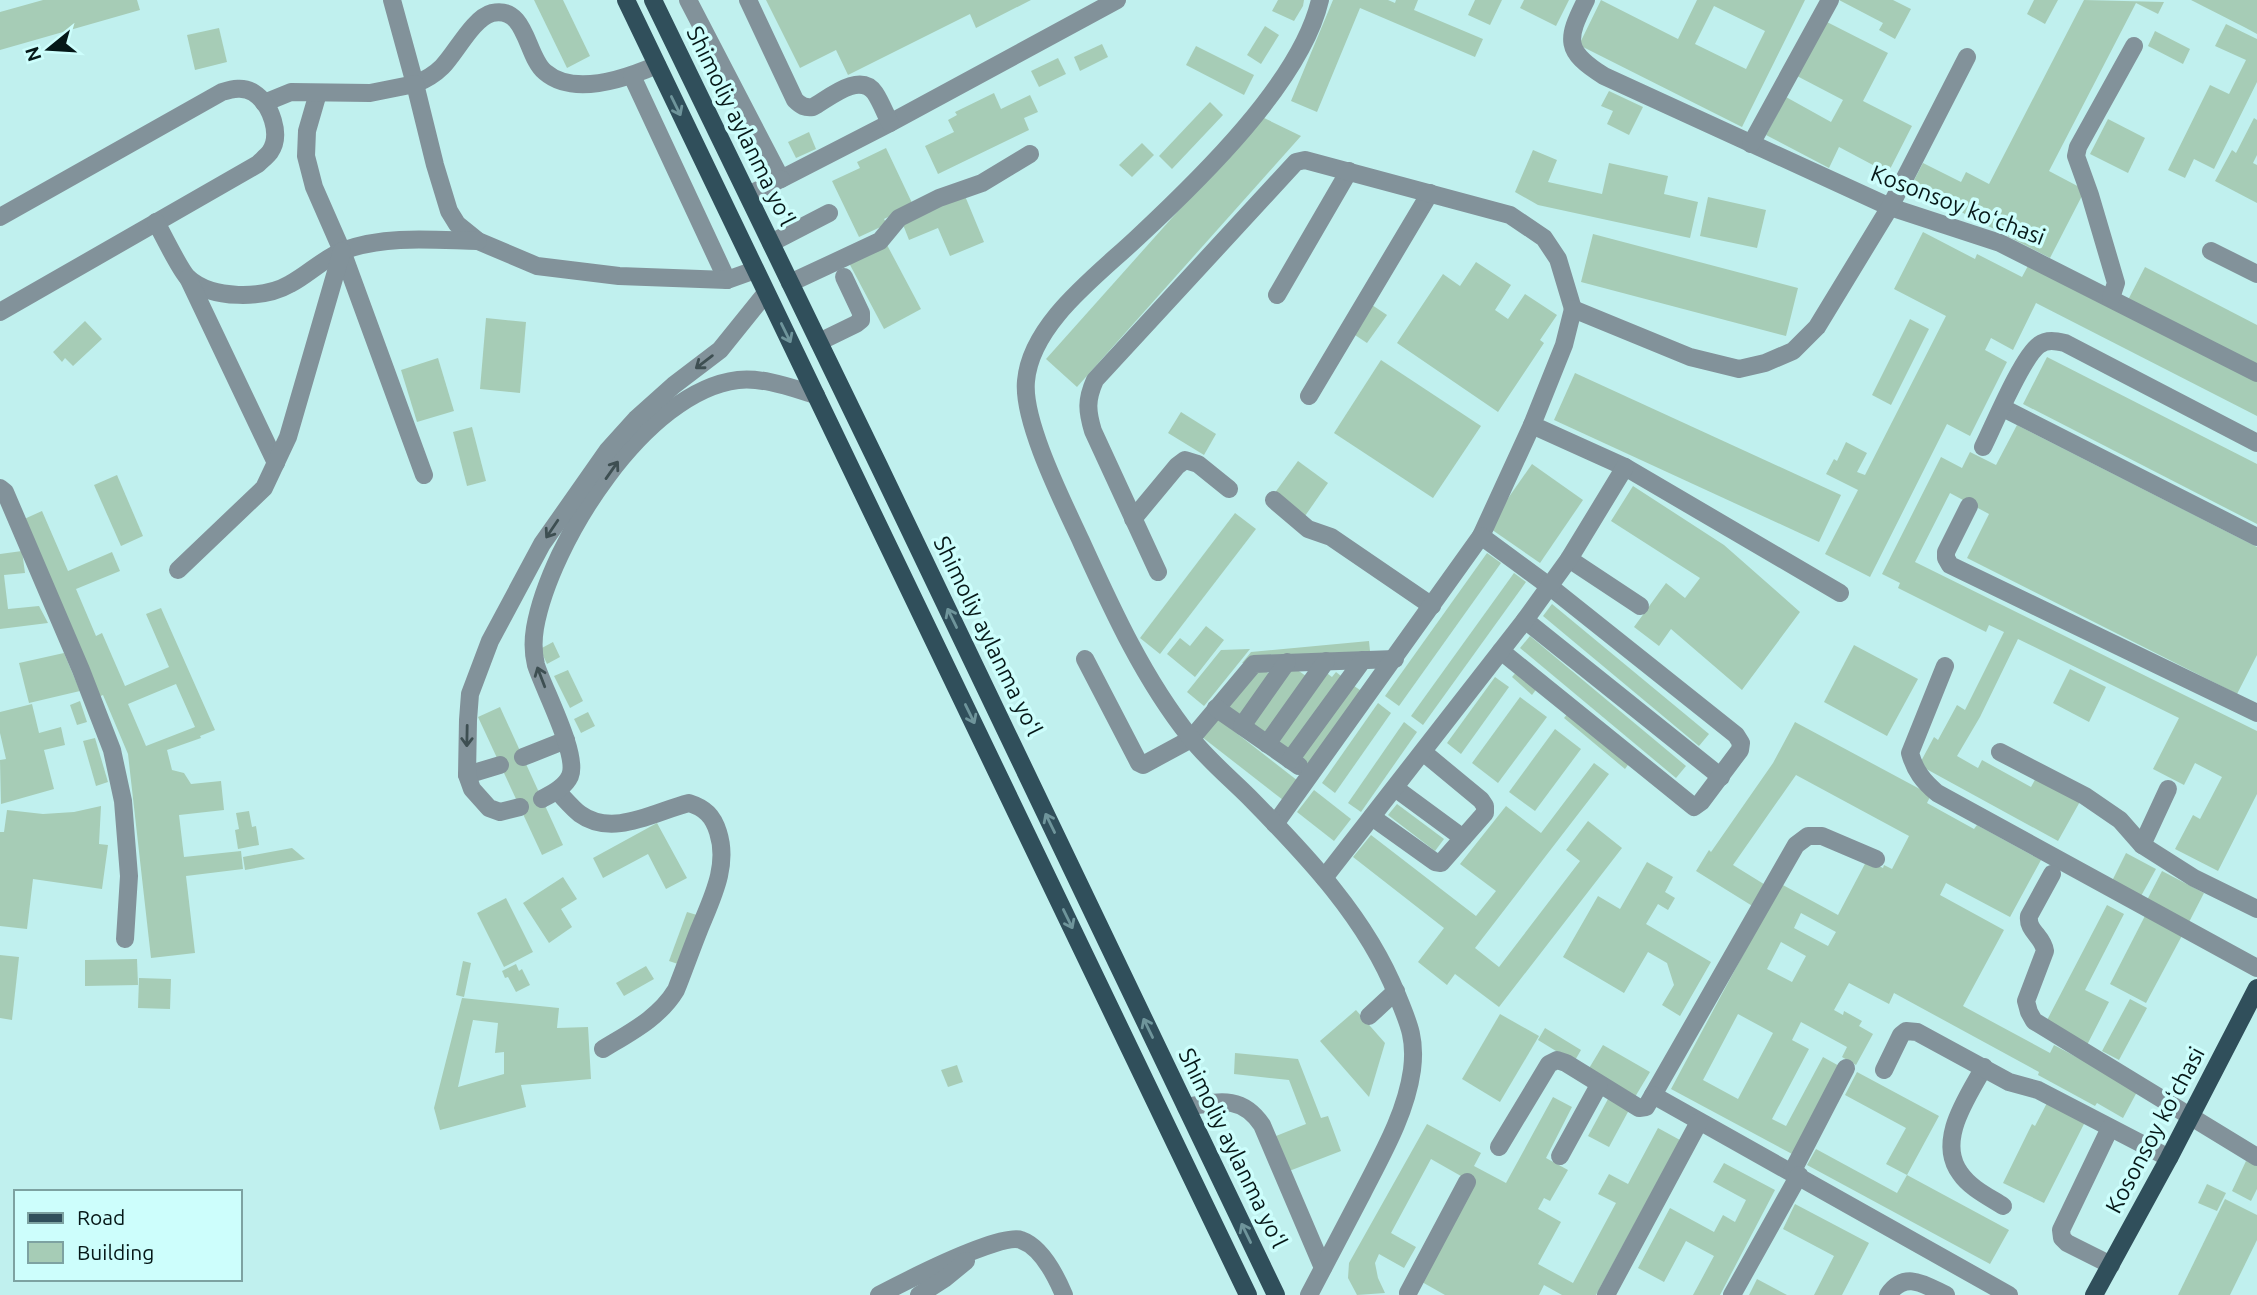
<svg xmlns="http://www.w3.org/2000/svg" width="2257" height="1295" font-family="Ubuntu,sans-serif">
	<rect width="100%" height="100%" fill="#c0f0ee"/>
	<g fill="#a6ccb6" fill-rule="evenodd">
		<polygon points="43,0 137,0 140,10 0,50 0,12"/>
		<polygon points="534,0 563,0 590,56 567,68"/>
		<polygon points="766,0 1031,0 976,28 970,14 848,75 836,50 800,68"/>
		<polygon points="1278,0 1304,0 1303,6 1294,21 1272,11"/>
		<polygon points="1333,0 1388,0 1395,3 1396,0 1418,0 1414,10 1483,39 1475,57 1360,8 1317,112 1291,101"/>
		<polygon points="1475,0 1502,0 1490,25 1468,15"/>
		<polygon points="1524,0 1569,0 1556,26 1520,8"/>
		<path d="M1601,0L1678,39L1697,0H1805L1742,127L1579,45ZM1714,6L1765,31L1746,69L1695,44Z"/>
		<polygon points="1839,0 1893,0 1911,9 1895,39 1879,30 1883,23"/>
		<polygon points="2034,0 2058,0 2045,24 2027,14"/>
		<polygon points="2084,0 2164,2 2158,14 2136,3 2049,171 2085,190 2050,258 1911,186 1923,163 1961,182 1966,172 1989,184"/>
		<polygon points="2191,0 2257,0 2257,34 2246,28"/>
		<polygon points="1825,21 1888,53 1863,101 1912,126 1888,173 1839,147 1829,168 1766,135 1786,97 1831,122 1843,100 1797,76"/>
		<polygon points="2226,24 2257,39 2257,82 2214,169 2194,159 2185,178 2168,170 2210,85 2229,94 2246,60 2215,46"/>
		<polygon points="1265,26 1279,35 1261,64 1247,55"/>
		<polygon points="219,28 227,62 195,70 187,35"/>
		<polygon points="2155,31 2190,49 2183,64 2148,46"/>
		<polygon points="1102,44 1108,57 1080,71 1074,57"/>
		<polygon points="1196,46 1254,75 1244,95 1186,65"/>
		<polygon points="1058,58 1066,74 1039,87 1031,71"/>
		<polygon points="1609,91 1643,107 1629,135 1607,124 1613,111 1601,106"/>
		<polygon points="994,93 1001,109 1030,95 1038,112 1024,118 1029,130 938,174 925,146 954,132 948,120 957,115 955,112"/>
		<polygon points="1210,102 1223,115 1172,169 1159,156"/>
		<polygon points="1262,117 1301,136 1077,387 1046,359"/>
		<polygon points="2254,118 2257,120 2257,155 2253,163 2257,165 2257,203 2215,181 2232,150 2236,153"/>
		<polygon points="2108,119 2145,138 2128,173 2090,154"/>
		<polygon points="809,132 816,149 796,158 788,142"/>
		<polygon points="1142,143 1154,155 1132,177 1119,165"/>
		<polygon points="886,148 913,205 884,219 887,224 859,237 832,181 860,168 857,162"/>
		<polygon points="1533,150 1557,160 1548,182 1602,194 1609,163 1668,176 1664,194 1698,202 1690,238 1538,205 1515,192"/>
		<polygon points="965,196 984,242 950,256 938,228 909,240 902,222"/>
		<polygon points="1708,197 1766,210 1757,248 1700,236"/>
		<polygon points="1923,232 1975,259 1977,254 2022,277 2029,264 2257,381 2257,416 2036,303 2013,350 1991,338 1985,350 2007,362 1970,436 1947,424 1870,577 1825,554 1858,490 1826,474 1834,459 1837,461 1846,442 1867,453 1857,472 1865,475 1946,316 1894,289"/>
		<polygon points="1593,234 1798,288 1786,336 1581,282"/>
		<polygon points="886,243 921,309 884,329 849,263"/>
		<polygon points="1476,262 1511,285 1495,310 1508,319 1525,294 1557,315 1540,340 1544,343 1498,412 1397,343 1443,274 1460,286"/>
		<polygon points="2145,267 2257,325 2257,366 2128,300"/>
		<polygon points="1372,305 1387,315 1367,343 1352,333"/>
		<polygon points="486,318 526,322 520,393 480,389"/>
		<polygon points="1910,319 1929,329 1891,405 1872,395"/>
		<polygon points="85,321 102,339 73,366 65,358 62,362 53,352"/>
		<polygon points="2047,357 2257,464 2257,524 2023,404"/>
		<polygon points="438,358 454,411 417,422 401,370"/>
		<polygon points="1381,360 1481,426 1433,498 1334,433"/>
		<polygon points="1575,373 1841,495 1819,542 1554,420"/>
		<polygon points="1181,412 1216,434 1204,455 1168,433"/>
		<polygon points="2017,425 2257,547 2257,655 2237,694 1967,558 1989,514 1950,493 1915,562 2257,731 2257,794 2218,871 2175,849 2193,815 2200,819 2222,777 2195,763 2184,785 2153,769 2179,718 2018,639 1980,717 1957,756 1978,768 1982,760 2031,787 2038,774 2082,798 2058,841 1919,765 1934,737 1938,740 1957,705 1965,710 2004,632 1989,625 1986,632 1898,588 1900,583 1882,574 1941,457 1962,468 1970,452 1996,465"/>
		<polygon points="472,427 486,481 467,486 453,432"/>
		<polygon points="1298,461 1328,483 1305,516 1274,494"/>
		<polygon points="1532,464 1583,500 1540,563 1488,527"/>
		<polygon points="117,475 143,536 121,546 94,485"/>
		<polygon points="1633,486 1724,545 1800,612 1742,690 1671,629 1659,646 1634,627 1666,583 1685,598 1700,578 1611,521"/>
		<path d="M42,511L68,571L112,552L120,571L76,589L96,636L102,633L125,686L169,667L146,614L161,608L215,730L200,736L201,738L167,750L172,770L184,773L191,784L221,781L224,810L179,815L184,857L241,851L243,869L186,876L195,953L151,958L128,754L103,695L98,697L22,520ZM176,684L195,727L146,746L128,704Z"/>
		<polygon points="1235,513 1256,529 1160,654 1140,638"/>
		<polygon points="22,551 25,573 4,575 8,609 39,606 48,623 0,629 0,554"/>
		<polygon points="1487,553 1501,563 1399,706 1385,696"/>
		<polygon points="1514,573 1526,582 1423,725 1411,716"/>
		<polygon points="1552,604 1709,734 1699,746 1543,616"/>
		<polygon points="1206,626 1224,640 1195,677 1167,654 1180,638 1190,646"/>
		<polygon points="1530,636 1686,766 1676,778 1520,648"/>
		<polygon points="1369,641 1370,651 1242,663 1251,652"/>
		<polygon points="553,642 560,657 547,664 540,649"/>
		<polygon points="1854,645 1918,679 1887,736 1824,702"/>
		<polygon points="1250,649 1204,706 1187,692 1221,650"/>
		<polygon points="64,653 80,691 29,703 19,663"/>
		<polygon points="1257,665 1271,675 1238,722 1225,712"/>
		<polygon points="1293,667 1306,676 1262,738 1249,729"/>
		<polygon points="2070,669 2106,687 2089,722 2053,703"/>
		<polygon points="568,670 583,701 570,708 554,676"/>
		<polygon points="1518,670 1538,687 1532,695 1512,677"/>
		<polygon points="1324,671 1332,677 1336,672 1341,676 1286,755 1272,745"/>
		<polygon points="1495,677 1509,687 1461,754 1447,743"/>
		<polygon points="1351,684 1363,692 1308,771 1296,762"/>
		<polygon points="1520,697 1547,717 1498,783 1472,763"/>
		<polygon points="80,701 87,722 77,725 70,705"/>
		<polygon points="1378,703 1391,713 1335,793 1322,783"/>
		<polygon points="32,704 39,733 61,727 65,745 44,750 54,789 1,804 0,760 6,759 0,733 0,712"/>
		<polygon points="500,707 563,845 542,855 478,717"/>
		<polygon points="588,712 595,726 581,733 574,719"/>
		<polygon points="1569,712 1630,762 1625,769 1564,718"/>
		<polygon points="1217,718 1298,781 1283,800 1202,737"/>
		<polygon points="1404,722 1417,732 1361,812 1348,803"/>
		<path d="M1795,722L1931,795L1927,803L1974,829L1977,825L2041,860L2010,917L1946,883L1940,895L2004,930L1963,1006L2050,1053L2054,1045L2138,1090L2123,1118L2097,1103L2095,1106L2038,1075L2039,1072L1894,993L1889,1004L1849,983L1834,1010L1843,1015L1844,1011L1862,1021L1859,1026L1873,1034L1856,1065L1842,1057L1847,1047L1801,1022L1792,1040L1809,1049L1772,1119L1786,1126L1823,1057L1841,1067L1794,1155L1671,1089L1781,884L1838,915L1867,860L1883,868L1884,865L1892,869L1909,836L1796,775L1733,865L1767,886L1754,907L1696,871L1709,850L1711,852L1773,763ZM1801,913L1836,932L1828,946L1794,928ZM1781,942L1806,956L1792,982L1767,969ZM1738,1014L1773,1033L1738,1099L1703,1080Z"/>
		<polygon points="1555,729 1581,749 1535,811 1509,792"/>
		<polygon points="95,738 108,782 96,786 83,741"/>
		<polygon points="1594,763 1609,774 1475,948 1499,967 1580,861 1566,850 1588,821 1622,848 1499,1007 1455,974 1447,985 1418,962 1444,928 1353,857 1371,835 1476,916 1496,891 1460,864 1506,806 1541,833"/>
		<polygon points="1314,790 1351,819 1334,841 1297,812"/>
		<polygon points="1397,804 1444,839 1435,851 1388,815"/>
		<polygon points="101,806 99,844 108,845 102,889 33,879 27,929 0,926 0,832 4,832 7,810 43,814 74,812"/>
		<polygon points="249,811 252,827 256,826 259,845 238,849 235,830 239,829 236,813"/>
		<polygon points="657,823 687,878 666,889 648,854 603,878 593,858"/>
		<polygon points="292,848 305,859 245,870 243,857"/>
		<polygon points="2126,853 2156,869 2141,896 2112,881"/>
		<polygon points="1647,862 1673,877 1665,892 1675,898 1668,910 1658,904 1646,924 1711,962 1680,1016 1662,1005 1674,985 1667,963 1648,952 1624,993 1563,957 1598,896 1620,909"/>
		<polygon points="2162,871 2204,893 2187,926 2145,904"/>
		<polygon points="563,877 577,899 561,909 572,927 549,943 523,903"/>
		<polygon points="506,898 533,952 504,967 477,913"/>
		<polygon points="2107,905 2124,914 2085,990 2109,1002 2087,1045 2045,1024"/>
		<polygon points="2148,910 2185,930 2146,1003 2110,984"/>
		<polygon points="687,912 697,915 678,964 669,961"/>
		<polygon points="0,955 19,957 12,1020 0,1018"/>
		<polygon points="137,959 138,985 85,986 85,960"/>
		<polygon points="463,961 471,963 464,997 456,995"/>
		<polygon points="516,964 519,971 522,969 530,985 516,992 508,977 505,978 502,971"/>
		<polygon points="646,966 654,979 624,996 616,983"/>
		<polygon points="139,978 171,979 170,1009 138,1008"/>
		<path d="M462,998L559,1008L557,1028L588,1027L591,1079L521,1085L526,1107L440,1130L434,1108ZM473,1020L498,1023L495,1053L504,1052V1074L458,1087Z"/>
		<polygon points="2130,999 2147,1008 2119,1060 2102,1051"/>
		<polygon points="1356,1010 1385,1043 1369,1097 1320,1041"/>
		<polygon points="1500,1014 1539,1036 1500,1102 1462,1079"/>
		<polygon points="1545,1028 1581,1050 1574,1062 1538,1040"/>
		<polygon points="1603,1045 1650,1072 1635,1097 1588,1070"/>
		<polygon points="1235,1053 1298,1059 1321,1118 1328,1116 1341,1151 1284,1173 1271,1138 1306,1124 1289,1080 1234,1074"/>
		<polygon points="957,1065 963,1082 948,1087 941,1070"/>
		<polygon points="1857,1072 1939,1116 1907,1175 1886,1164 1906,1128 1845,1095"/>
		<polygon points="1553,1097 1572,1107 1546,1158 1568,1170 1550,1201 1544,1198 1538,1209 1561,1222 1538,1264 1573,1283 1616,1203 1598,1194 1609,1174 1628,1184 1658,1128 1680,1140 1596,1295 1562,1295 1544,1285 1539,1295 1445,1295 1422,1282 1475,1184 1431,1159 1391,1233 1416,1247 1404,1268 1379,1254 1375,1263 1378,1278 1385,1293 1357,1295 1348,1278 1349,1263 1427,1124 1481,1153 1474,1166 1506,1183"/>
		<polygon points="1608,1099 1629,1110 1609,1147 1588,1136"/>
		<polygon points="2048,1101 2086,1120 2044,1203 2003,1183 2032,1124 2035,1126"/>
		<polygon points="1816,1149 1897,1193 1907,1175 2009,1230 1990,1264 1807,1165"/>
		<polygon points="2246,1161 2257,1166 2257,1189 2251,1201 2232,1191"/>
		<polygon points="1724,1163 1775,1190 1720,1295 1693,1295 1714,1256 1686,1241 1664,1282 1638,1268 1670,1208 1714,1232 1723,1215 1735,1222 1746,1200 1713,1182"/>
		<polygon points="2207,1184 2226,1193 2217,1211 2198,1203"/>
		<polygon points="2225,1199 2257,1215 2257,1240 2230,1295 2178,1295"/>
		<polygon points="1795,1204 1869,1243 1842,1295 1814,1295 1834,1256 1783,1229"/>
		<polygon points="1757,1279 1787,1295 1749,1295"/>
	</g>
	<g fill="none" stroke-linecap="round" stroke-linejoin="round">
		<g stroke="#82929a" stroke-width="18">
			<path d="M392,0L415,84C425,80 434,75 442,67C456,53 473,18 492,13C527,5 526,57 545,72C574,97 627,78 657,65"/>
			<polyline points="688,0 781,179 890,123 1117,0"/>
			<path d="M748,0L795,100C801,106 805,108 813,107C829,98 860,71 875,93C881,102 885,113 890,123"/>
			<path d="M1586,0C1566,40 1564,51 1604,76L1890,207L2000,243L2257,373"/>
			<polyline points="632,76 727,280"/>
			<polyline points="318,93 307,131 306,156 314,187 342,251 424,475"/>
			<polyline points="264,103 291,92 370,93 415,84 435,165 449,211 457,224 478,241 537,266 619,276 727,280 755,270"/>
			<polyline points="1751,144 1830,0"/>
			<polyline points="748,195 781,179"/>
			<path d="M0,217L222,92C232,89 244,86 254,93C271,104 282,135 270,152C267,156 262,160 258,164L0,312"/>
			<path d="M156,222C163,235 180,270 188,278C212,300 264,299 290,284C309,274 325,257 345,250C387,235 434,240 478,241"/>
			<polyline points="771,243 829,213"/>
			<polyline points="2211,251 2257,274"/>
			<polyline points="188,278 276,463"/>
			<polyline points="790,283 880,241 899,218 939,198 982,183 1030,154"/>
			<polyline points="1277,295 1349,171"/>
			<polyline points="2111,298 2116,283 2090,195 2076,156 2078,147 2134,46"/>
			<polyline points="819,342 856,324 861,320 861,313 844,277"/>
			<polyline points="1309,396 1430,193"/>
			<polyline points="2003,408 2257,537"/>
			<path d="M1983,447C1994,425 2022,357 2039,345C2047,339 2056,341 2065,343L2257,443"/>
			<polyline points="0,488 5,492 81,670 112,750 123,801 129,876 125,939"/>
			<polyline points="1274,500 1308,529 1331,537 1432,606"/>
			<polyline points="1969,506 1946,552 1946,558 1950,565 2257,713"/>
			<polyline points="1133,519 1177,466 1185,460 1198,464 1229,489"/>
			<polyline points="1481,536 1532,425"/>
			<polyline points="1569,559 1640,606"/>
			<polyline points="178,570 264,488 288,437 342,251"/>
			<path d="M1158,572L1093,431C1087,411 1086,400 1095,380L1296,162L1305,160L1510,215L1544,238L1558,259L1573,309"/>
			<polyline points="1840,593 1625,467 1532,425 1564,345 1573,309 1690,357 1739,369 1765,363 1793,351 1817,327 1890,207 1967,57"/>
			<polyline points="1525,620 1721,777"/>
			<polyline points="1085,659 1139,763 1143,765 1191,739 1254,664 1395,659"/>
			<path d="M1945,666L1910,753C1915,771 1923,781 1937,793L2257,968"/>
			<polyline points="1216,708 1299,766"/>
			<polyline points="1242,726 1287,662"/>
			<polyline points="1267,744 1326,661"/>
			<polyline points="2000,752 2085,796 2120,820 2142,845 2194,878 2257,909"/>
			<polyline points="523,757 566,740"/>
			<polyline points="1290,760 1363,660"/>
			<polyline points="467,775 500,765"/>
			<polyline points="1395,788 1463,838"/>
			<path d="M557,791C564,798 572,808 580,814C613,838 656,811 689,803C705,808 713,816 718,832C729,866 712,898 699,930C691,950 684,970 676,990C659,1018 631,1032 603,1049"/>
			<path d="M542,799C553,793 565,787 570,776C579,755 543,688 536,665C533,653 533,640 535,628C550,543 645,391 738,380C763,377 792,388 816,395"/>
			<polyline points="520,807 500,812 489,808 472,789 467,775 468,720 470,694 490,641 542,544 608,450 636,419 674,385 720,350 766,293"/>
			<polyline points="1372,817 1435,862 1441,863 1485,813 1485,806 1481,800 1423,752"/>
			<polyline points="1275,824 1481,536 1549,586 1736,735 1741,743 1740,750 1701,802 1694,807 1501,651"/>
			<polyline points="2142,845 2168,789"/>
			<path d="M2052,874L2029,916C2027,931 2043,936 2045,951L2026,1001L2029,1012L2034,1021L2257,1157"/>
			<polyline points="1324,878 1525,620 1569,559 1625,467"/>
			<polyline points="1369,1016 1396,991"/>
			<path d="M1984,1067C1968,1097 1936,1140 1960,1173C1970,1188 1989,1197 2003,1206"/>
			<polyline points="1884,1070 1901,1035 1906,1031 1917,1032 2009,1082 2038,1090 2169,1158"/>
			<polyline points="1653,1095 1796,845 1808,836 1822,836 1876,859"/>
			<path d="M1186,1107C1217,1102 1241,1094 1262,1125L1323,1268"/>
			<polyline points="2110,1128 2061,1230 2062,1238 2067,1243 2111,1265"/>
			<polyline points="1499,1147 1549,1064 1557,1060 1566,1063 1639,1108 1646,1107 1653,1095 2009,1295"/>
			<polyline points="1560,1156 1599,1085"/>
			<polyline points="1792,1172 1846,1068"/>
			<polyline points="1408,1293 1467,1182"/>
			<path d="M879,1295C902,1283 1001,1232 1021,1240C1041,1247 1056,1276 1064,1295"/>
			<polyline points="919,1295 944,1279 966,1261"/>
			<path d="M1309,1295C1327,1260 1345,1226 1363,1192C1383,1153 1406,1113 1412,1070C1416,1039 1409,1024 1397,995C1367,919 1307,856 1250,798C1230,778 1207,759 1190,737C1143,678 1112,609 1081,541C1063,502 1022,421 1026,381C1031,323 1098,275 1138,237C1199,180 1301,82 1320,0"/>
			<polyline points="1606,1295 1699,1122"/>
			<polyline points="1732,1295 1799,1175"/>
			<path d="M1888,1295C1905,1270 1925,1285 1946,1295"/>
		</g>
		<g stroke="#304f5b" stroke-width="18">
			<polyline points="626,0 1248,1295"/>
			<polyline points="653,0 879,466 1276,1295"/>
			<polyline points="2094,1295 2169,1158 2257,988"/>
		</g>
	</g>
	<defs><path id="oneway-shaft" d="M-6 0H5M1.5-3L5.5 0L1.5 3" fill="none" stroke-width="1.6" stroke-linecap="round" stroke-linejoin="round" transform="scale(1.75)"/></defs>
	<g stroke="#6f959b">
		<use href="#oneway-shaft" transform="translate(676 106) rotate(64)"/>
		<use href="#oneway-shaft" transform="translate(786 333) rotate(64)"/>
		<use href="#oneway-shaft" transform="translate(952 618) rotate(-116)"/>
		<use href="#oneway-shaft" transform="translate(970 714) rotate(64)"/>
		<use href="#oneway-shaft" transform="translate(1050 823) rotate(-116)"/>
		<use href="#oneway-shaft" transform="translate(1068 919) rotate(64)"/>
		<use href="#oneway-shaft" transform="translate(1148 1028) rotate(-116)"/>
		<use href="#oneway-shaft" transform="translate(1246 1233) rotate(-116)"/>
	</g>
	<g stroke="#3e4f52">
		<use href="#oneway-shaft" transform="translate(704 362) rotate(143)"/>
		<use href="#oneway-shaft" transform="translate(612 470) rotate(-55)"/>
		<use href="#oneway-shaft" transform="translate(552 529) rotate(124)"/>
		<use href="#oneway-shaft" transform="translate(541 677) rotate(-111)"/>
		<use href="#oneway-shaft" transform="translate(467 736) rotate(91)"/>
	</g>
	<g text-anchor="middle" stroke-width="7" stroke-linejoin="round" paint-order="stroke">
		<g font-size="23" fill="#061818" stroke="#cdfefc">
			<text transform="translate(741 126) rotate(64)" y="8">Shimoliy aylanma yoʻl</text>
			<text transform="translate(1958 205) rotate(21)" y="8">Kosonsoy koʻchasi</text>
			<text transform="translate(988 636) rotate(64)" y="8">Shimoliy aylanma yoʻl</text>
			<text transform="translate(2155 1130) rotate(-62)" y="8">Kosonsoy koʻchasi</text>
			<text transform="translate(1233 1148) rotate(64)" y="8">Shimoliy aylanma yoʻl</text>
		</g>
	</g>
	<rect x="14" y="1190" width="228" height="91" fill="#cdfefc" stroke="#7da2a1" stroke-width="2"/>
	<rect x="28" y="1213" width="35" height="10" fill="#304f5b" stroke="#7da2a1" stroke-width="2"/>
	<text x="77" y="1225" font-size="21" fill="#061818">Road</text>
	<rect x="28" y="1242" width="35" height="21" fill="#a6ccb6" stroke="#7da2a1" stroke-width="2"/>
	<text x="77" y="1260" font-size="21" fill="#061818">Building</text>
	<g transform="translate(49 49) rotate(252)" stroke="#cdfefc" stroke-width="5" paint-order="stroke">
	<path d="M0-5L12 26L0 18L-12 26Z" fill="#061818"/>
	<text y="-10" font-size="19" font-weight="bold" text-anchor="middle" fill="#061818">N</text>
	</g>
</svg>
